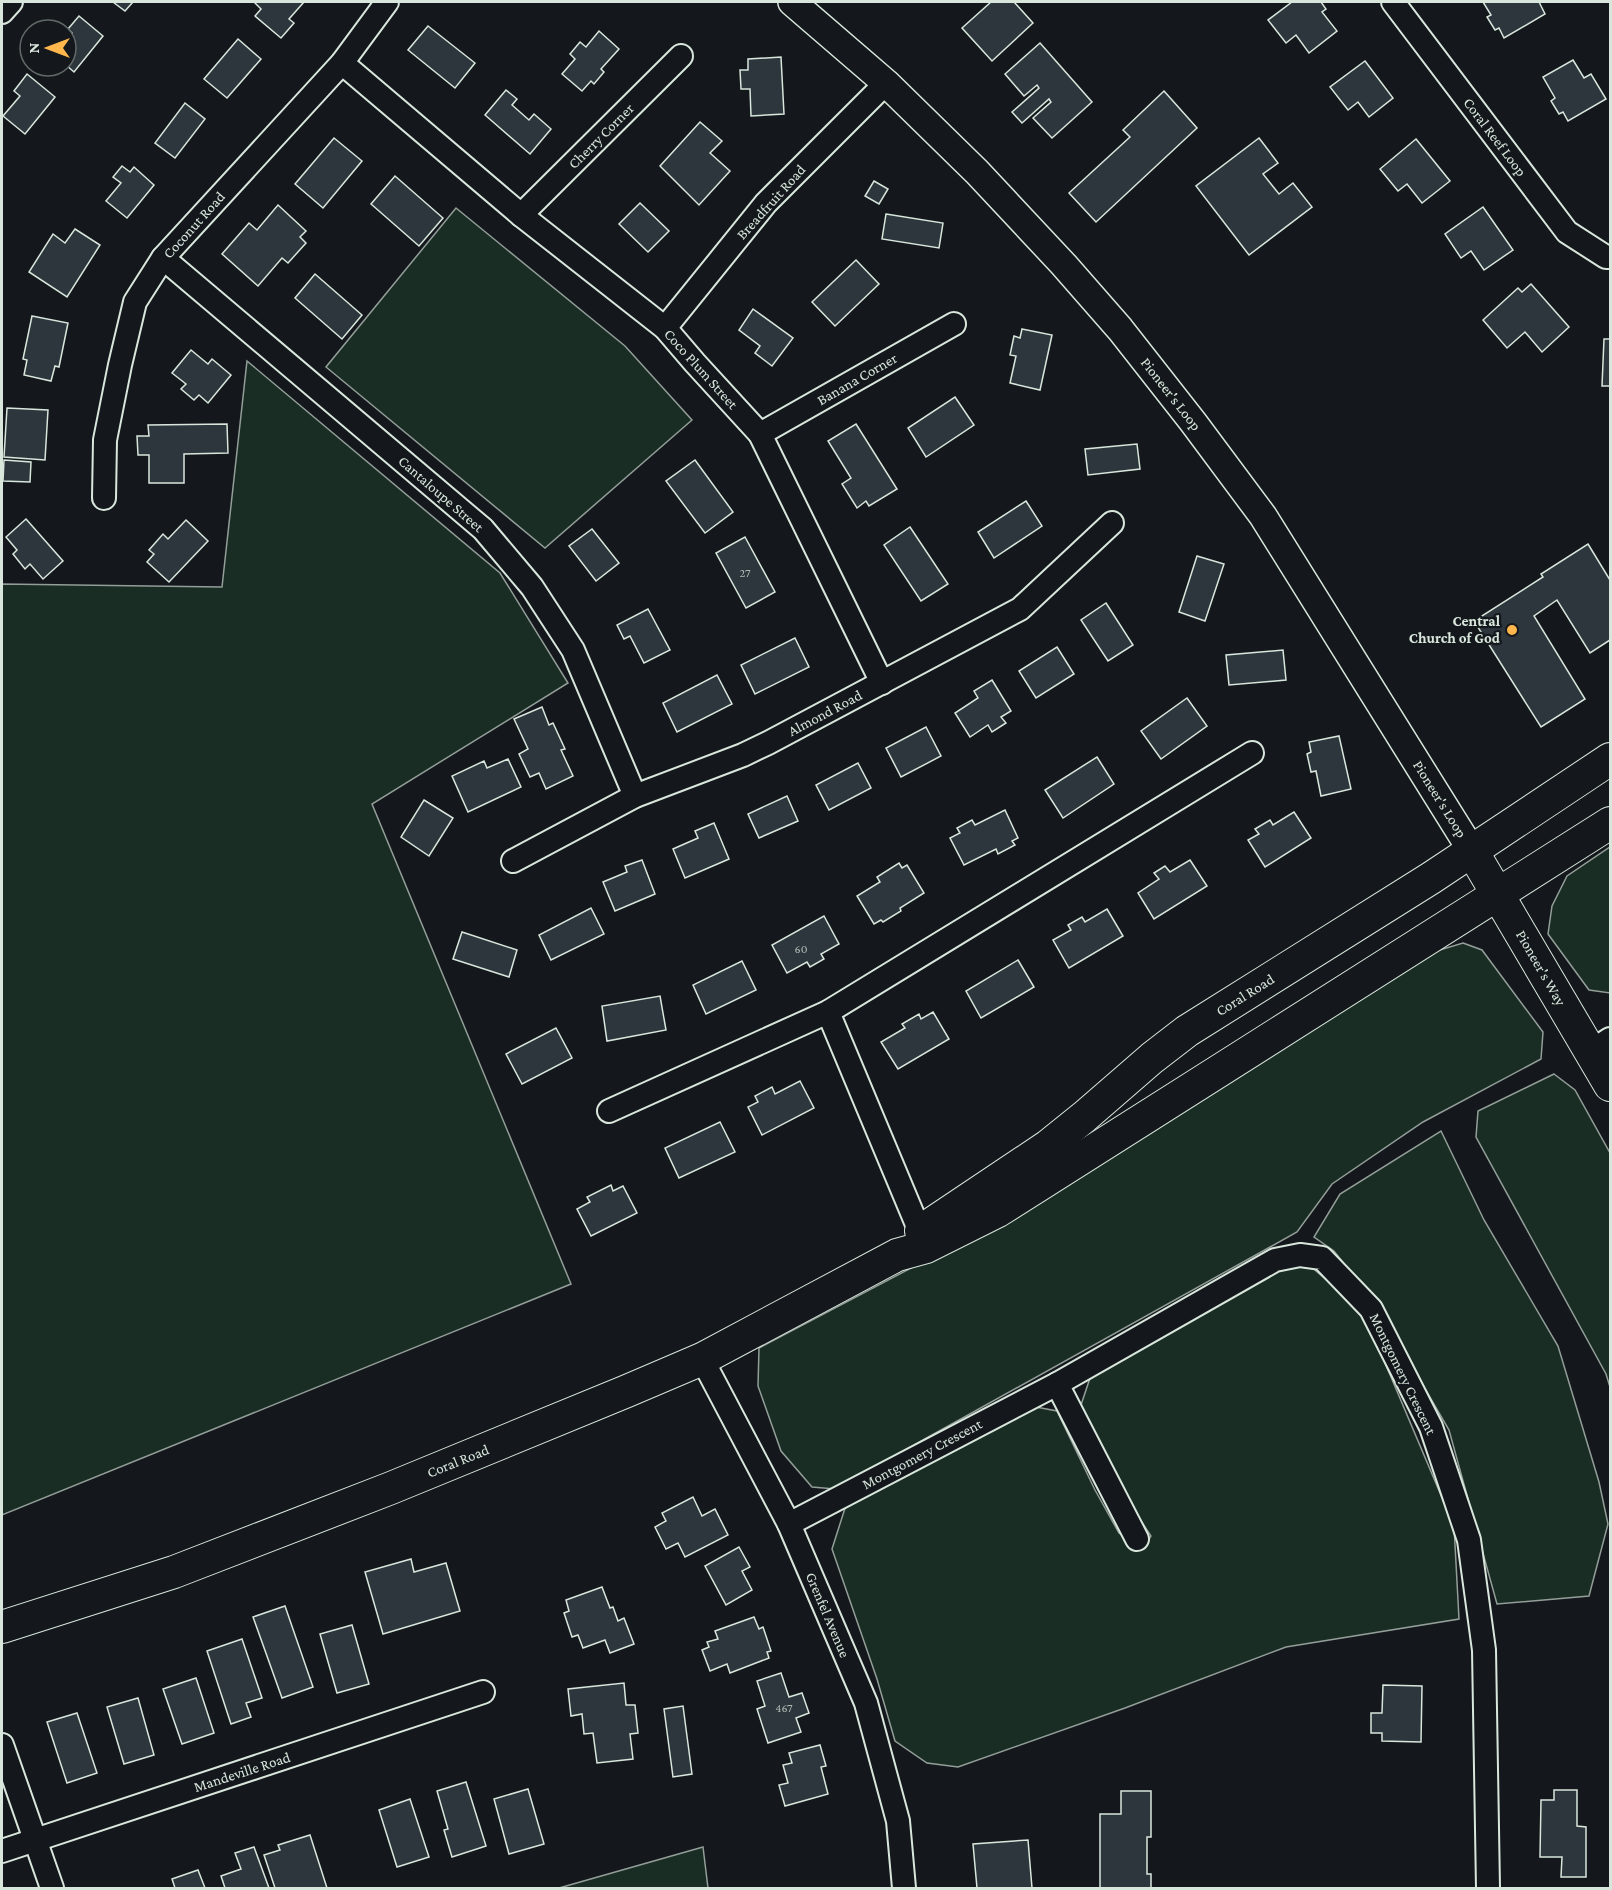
<svg xmlns="http://www.w3.org/2000/svg" width="1612" height="1890" font-family="'Crimson Pro',serif">
	<rect width="100%" height="100%" fill="#14181c"/>
	<g fill="#1a2d24" stroke="#939e99" stroke-width="1.5">
		<polygon points="456,208 625,346 692,420 545,548 326,367"/>
		<polygon points="247,361 500,573 568,683 372,804 571,1284 2,1515 2,584 222,587"/>
		<polygon points="1610,847 1610,993 1589,990 1548,934 1552,906 1567,876"/>
		<polygon points="1463,943 1482,950 1543,1032 1541,1059 1423,1122 1332,1184 1297,1232 835,1489 812,1487 781,1451 758,1386 759,1348 932,1257 1423,955"/>
		<polygon points="1554,1074 1575,1090 1610,1153 1610,1387 1606,1374 1476,1137 1478,1111"/>
		<polygon points="1441,1131 1484,1220 1558,1346 1599,1482 1608,1524 1589,1596 1497,1604 1449,1430 1376,1304 1334,1251 1314,1237 1340,1194"/>
		<polygon points="1275,1265 1309,1265 1342,1293 1366,1318 1454,1526 1459,1619 1286,1647 1125,1708 958,1767 927,1763 895,1741 877,1679 832,1549 846,1505 1036,1407 1057,1411 1095,1490 1119,1533 1143,1549 1151,1536 1114,1480 1081,1405 1092,1372"/>
		<polygon points="703,1847 708,1888 559,1888"/>
	</g>
	<g fill="#2c363c" stroke="#d8e6dc" stroke-width="1.5">
		<polygon points="113,2 133,2 125,11"/>
		<polygon points="257,2 304,2 289,19 294,23 281,38 255,16 261,9 255,3"/>
		<polygon points="991,2 1014,2 1033,23 992,61 962,28"/>
		<polygon points="1292,2 1321,2 1326,9 1322,12 1337,31 1309,53 1296,35 1286,43 1268,20"/>
		<polygon points="1483,2 1539,2 1545,14 1504,38 1499,28 1495,30 1487,17 1491,15"/>
		<polygon points="79,16 103,36 74,72 66,65 66,40 72,33 68,29"/>
		<polygon points="428,26 475,63 455,88 408,50"/>
		<polygon points="599,31 619,49 601,69 604,72 594,84 591,81 582,91 562,74 575,59 570,54 580,42 586,47"/>
		<polygon points="238,39 261,59 227,98 204,79"/>
		<polygon points="1040,43 1092,102 1052,138 1033,118 1051,102 1049,99 1022,123 1012,112 1039,88 1037,85 1024,96 1005,74"/>
		<polygon points="781,57 784,114 751,116 750,89 741,89 740,70 748,70 748,59"/>
		<polygon points="1573,60 1584,78 1591,74 1606,99 1568,121 1563,112 1559,114 1551,101 1555,98 1543,77"/>
		<polygon points="1365,61 1393,98 1369,117 1358,102 1348,110 1330,87"/>
		<polygon points="27,74 55,97 25,134 3,116 20,96 14,91"/>
		<polygon points="506,90 517,99 512,105 529,120 534,114 551,129 530,154 485,115"/>
		<polygon points="1164,91 1197,128 1096,222 1069,193 1130,137 1123,130"/>
		<polygon points="185,103 205,119 175,158 155,143"/>
		<polygon points="700,122 722,141 710,153 730,171 699,205 660,166"/>
		<polygon points="334,138 362,161 323,208 295,184"/>
		<polygon points="1259,138 1278,163 1263,174 1279,194 1293,183 1312,207 1249,255 1196,186"/>
		<polygon points="1416,139 1450,181 1422,203 1407,184 1398,191 1380,169"/>
		<polygon points="122,166 130,172 134,167 154,185 127,218 106,201 121,183 113,177"/>
		<polygon points="395,176 443,218 419,246 371,204"/>
		<polygon points="874,181 888,189 879,204 865,196"/>
		<polygon points="640,203 669,231 648,252 619,224"/>
		<polygon points="278,205 306,231 300,237 306,243 288,263 282,258 258,286 222,254 249,223 257,230"/>
		<polygon points="1483,207 1513,250 1484,270 1471,251 1461,258 1445,234"/>
		<polygon points="886,214 943,223 939,248 882,239"/>
		<polygon points="75,229 100,245 67,297 29,272 53,234 65,243"/>
		<polygon points="856,260 879,284 835,326 812,302"/>
		<polygon points="315,274 362,315 342,339 295,298"/>
		<polygon points="1531,284 1569,327 1542,352 1525,332 1507,348 1483,320 1518,288 1522,292"/>
		<polygon points="753,309 793,338 772,366 755,353 760,346 739,330"/>
		<polygon points="32,316 68,323 59,367 55,366 51,381 24,375 27,360 23,359"/>
		<polygon points="1022,329 1052,335 1040,390 1010,383 1016,356 1010,355 1014,336 1020,338"/>
		<polygon points="1604,339 1610,339 1610,386 1602,386"/>
		<polygon points="191,350 208,364 212,359 231,375 208,403 199,395 194,400 181,389 186,384 172,373"/>
		<polygon points="955,397 974,425 926,457 908,428"/>
		<polygon points="7,408 48,410 45,460 4,457"/>
		<polygon points="227,424 228,453 184,454 184,483 149,483 149,455 138,455 137,436 149,436 148,425"/>
		<polygon points="856,424 897,489 869,506 866,501 857,508 842,484 851,478 828,441"/>
		<polygon points="1137,444 1140,469 1088,475 1085,449"/>
		<polygon points="4,460 31,462 30,482 3,481"/>
		<polygon points="695,460 733,512 705,533 666,481"/>
		<polygon points="1026,501 1042,526 994,558 978,532"/>
		<polygon points="26,519 63,561 43,579 30,564 25,569 13,554 17,550 6,537"/>
		<polygon points="186,520 208,541 169,582 147,562 154,554 149,550 163,534 168,539"/>
		<polygon points="910,527 948,584 921,601 884,545"/>
		<polygon points="592,529 619,563 596,581 569,546"/>
		<polygon points="745,537 775,592 746,608 716,553"/>
		<polygon points="1588,544 1610,580 1610,640 1590,653 1557,600 1534,616 1585,699 1541,727 1474,621 1543,577 1541,574"/>
		<polygon points="1197,556 1224,564 1205,621 1179,612"/>
		<polygon points="1106,603 1133,645 1108,661 1081,620"/>
		<polygon points="648,609 670,650 644,663 630,636 624,639 617,625"/>
		<polygon points="795,638 809,667 755,694 741,665"/>
		<polygon points="1057,647 1074,674 1036,698 1019,671"/>
		<polygon points="1283,650 1286,680 1229,685 1226,655"/>
		<polygon points="717,675 732,704 677,732 663,703"/>
		<polygon points="992,680 1011,711 1001,717 1006,723 992,732 988,725 970,737 955,713 978,698 974,691"/>
		<polygon points="1187,698 1207,726 1161,759 1141,731"/>
		<polygon points="542,707 549,725 553,723 565,749 561,750 573,776 546,789 539,773 530,777 519,754 528,749 514,719"/>
		<polygon points="926,727 941,756 901,777 886,748"/>
		<polygon points="1339,736 1351,789 1321,796 1316,771 1311,772 1307,754 1311,752 1309,742"/>
		<polygon points="1097,757 1114,784 1063,818 1045,790"/>
		<polygon points="508,759 521,787 468,812 452,776 484,761 487,768"/>
		<polygon points="858,763 871,788 829,810 816,785"/>
		<polygon points="787,796 798,821 759,838 748,814"/>
		<polygon points="424,800 453,818 429,856 401,837"/>
		<polygon points="1005,810 1018,838 1012,841 1015,845 998,854 996,849 964,865 950,838 960,833 957,828 972,820 975,825"/>
		<polygon points="1294,812 1311,838 1265,867 1248,840 1259,834 1255,829 1270,820 1273,825"/>
		<polygon points="714,823 729,859 685,878 673,849 698,838 695,831"/>
		<polygon points="642,860 655,894 615,911 603,882 627,872 625,866"/>
		<polygon points="1190,860 1207,886 1154,919 1138,893 1159,879 1154,873 1165,866 1170,872"/>
		<polygon points="899,863 902,868 907,865 924,893 900,908 901,911 883,922 881,920 874,924 857,896 880,882 877,877"/>
		<polygon points="591,908 604,934 551,960 539,935"/>
		<polygon points="1107,909 1123,936 1069,968 1053,940 1071,930 1068,925 1082,917 1085,922"/>
		<polygon points="824,916 839,944 821,954 824,959 810,967 807,962 787,973 772,945"/>
		<polygon points="462,932 517,950 509,977 453,959"/>
		<polygon points="1018,960 1034,987 981,1018 966,991"/>
		<polygon points="742,961 756,990 706,1014 693,985"/>
		<polygon points="660,996 666,1030 607,1041 602,1006"/>
		<polygon points="933,1012 949,1039 898,1069 881,1042 905,1028 902,1024 919,1014 921,1019"/>
		<polygon points="556,1028 572,1058 522,1084 506,1054"/>
		<polygon points="800,1081 814,1108 762,1135 748,1107 758,1102 755,1096 772,1087 775,1094"/>
		<polygon points="720,1122 735,1152 679,1178 665,1148"/>
		<polygon points="611,1185 613,1191 623,1186 637,1213 591,1236 577,1209 590,1202 587,1197"/>
		<polygon points="693,1497 702,1516 715,1509 728,1535 685,1557 678,1543 666,1549 655,1527 666,1521 662,1513"/>
		<polygon points="739,1547 750,1567 742,1571 752,1590 726,1605 705,1566"/>
		<polygon points="411,1559 414,1572 446,1563 460,1611 383,1634 365,1572"/>
		<polygon points="602,1587 610,1608 613,1607 618,1621 624,1618 634,1644 610,1653 605,1640 583,1648 578,1635 572,1637 564,1613 569,1611 566,1600"/>
		<polygon points="285,1606 313,1687 282,1698 253,1617"/>
		<polygon points="754,1617 759,1629 763,1627 771,1651 767,1652 769,1658 730,1673 727,1664 710,1671 702,1650 709,1647 707,1642 718,1639 715,1631"/>
		<polygon points="352,1625 369,1684 337,1693 320,1634"/>
		<polygon points="242,1639 262,1698 246,1703 251,1717 231,1724 207,1651"/>
		<polygon points="781,1673 789,1697 802,1693 809,1713 796,1718 801,1732 768,1743 757,1709 765,1706 757,1681"/>
		<polygon points="196,1678 214,1733 182,1744 163,1689"/>
		<polygon points="624,1683 626,1705 635,1705 638,1733 630,1734 633,1759 597,1763 593,1733 584,1734 582,1714 571,1716 568,1689"/>
		<polygon points="1383,1685 1422,1686 1421,1742 1382,1741 1382,1733 1371,1733 1371,1713 1382,1713"/>
		<polygon points="138,1698 154,1755 124,1764 107,1707"/>
		<polygon points="683,1706 692,1774 673,1777 664,1709"/>
		<polygon points="77,1713 97,1773 67,1783 47,1722"/>
		<polygon points="820,1745 826,1766 821,1767 828,1794 785,1806 779,1785 788,1783 783,1765 792,1763 789,1753"/>
		<polygon points="466,1782 486,1846 452,1857 444,1830 448,1829 437,1791"/>
		<polygon points="528,1789 544,1844 509,1854 494,1799"/>
		<polygon points="1554,1790 1577,1790 1577,1826 1586,1827 1586,1877 1561,1877 1562,1857 1540,1857 1541,1800 1554,1800"/>
		<polygon points="1121,1791 1151,1791 1151,1837 1147,1837 1147,1874 1151,1874 1151,1888 1100,1888 1100,1814 1121,1814"/>
		<polygon points="410,1799 429,1857 397,1867 379,1810"/>
		<polygon points="310,1835 327,1888 275,1888 264,1855 280,1850 278,1845"/>
		<polygon points="1028,1840 1032,1888 977,1888 973,1844"/>
		<polygon points="254,1847 269,1888 225,1888 221,1876 241,1869 235,1853"/>
		<polygon points="198,1870 205,1888 175,1888 172,1879"/>
	</g>
	<g fill="none" stroke-linecap="round" stroke-linejoin="round">
		<g stroke="#d8e6dc" stroke-width="26">
			<g id="minor">
				<polyline points="1393,2 1567,232 1606,257 1610,257"/>
				<polyline points="2,12 11,2"/>
				<polyline points="342,63 521,215 665,328 695,363 760,434 882,683"/>
				<polyline points="521,215 681,56"/>
				<polyline points="163,258 483,529 532,587 573,650 635,796"/>
				<polyline points="665,328 766,203 886,83"/>
				<polyline points="760,434 954,324"/>
				<polyline points="104,498 105,440 120,365 135,302 163,258 342,63 387,2"/>
				<polyline points="513,861 635,796 743,755 768,743 1020,609 1112,523"/>
				<polyline points="828,1012 926,1246"/>
				<polyline points="1590,1052 1610,1039"/>
				<polyline points="609,1111 828,1012 1252,753"/>
				<polyline points="702,1359 789,1524 866,1703 898,1821 904,1888"/>
				<polyline points="1057,1384 1137,1539"/>
				<polyline points="789,1524 1057,1384 1275,1260 1300,1255 1322,1258 1371,1309 1431,1427 1469,1540 1484,1650 1488,1888"/>
				<polyline points="2,1745 52,1888"/>
				<polyline points="2,1851 483,1692"/>
			</g>
		</g>
		<g stroke="#d8e6dc" stroke-width="30">
			<polyline id="tertiary" points="792,2 886,83 977,172 1064,265 1120,329 1193,422 1263,516 1472,851"/>
		</g>
		<g stroke="#d8e6dc" stroke-width="34">
			<g id="secondary">
				<polyline points="1472,851 1610,1085"/>
				<polyline points="921,1231 1048,1146 1084,1117 1152,1058 1187,1031 1431,878 1610,759"/>
				<polyline points="2,1627 174,1572 391,1488 627,1391 702,1359 897,1255 926,1247 998,1211 1610,823"/>
			</g>
		</g>
		<use href="#minor" stroke="#14181c" stroke-width="22"/>
		<use href="#tertiary" stroke="#14181c" stroke-width="27"/>
		<use href="#secondary" stroke="#14181c" stroke-width="32"/>
	</g>
	<circle fill="#ffb74d" stroke="#14181c" stroke-width="2" cx="1512" cy="630" r="6"/>
	<g text-anchor="middle" stroke-width="4.5" stroke-linejoin="round" paint-order="stroke">
		<g font-size="12" fill="#adbab4">
			<text x="745" y="577">27</text>
			<text x="801" y="953">60</text>
			<text x="784" y="1712">467</text>
		</g>
		<g font-size="15" fill="#d8e6dc" stroke="#14181c">
			<text transform="translate(601 136) rotate(-45)" y="5">Cherry Corner</text>
			<text transform="translate(1495 137) rotate(53)" y="5">Coral Reef Loop</text>
			<text transform="translate(771 202) rotate(-48)" y="5">Breadfruit Road</text>
			<text transform="translate(194 225) rotate(-48)" y="5">Coconut Road</text>
			<text transform="translate(701 369) rotate(48)" y="5">Coco Plum Street</text>
			<text transform="translate(857 379) rotate(-30)" y="5">Banana Corner</text>
			<text transform="translate(1171 394) rotate(52)" y="5">Pioneer's Loop</text>
			<text transform="translate(441 494) rotate(41)" y="5">Cantaloupe Street</text>
			<text transform="translate(825 713) rotate(-28)" y="5">Almond Road</text>
			<text transform="translate(1440 799) rotate(58)" y="5">Pioneer's Loop</text>
			<text transform="translate(1541 968) rotate(60)" y="5">Pioneer's Way</text>
			<text transform="translate(1245 995) rotate(-32)" y="5">Coral Road</text>
			<text transform="translate(1403 1374) rotate(64)" y="5">Montgomery Crescent</text>
			<text transform="translate(922 1454) rotate(-28)" y="5">Montgomery Crescent</text>
			<text transform="translate(458 1461) rotate(-22)" y="5">Coral Road</text>
			<text transform="translate(828 1615) rotate(67)" y="5">Grenfel Avenue</text>
			<text transform="translate(242 1772) rotate(-18)" y="5">Mandeville Road</text>
		</g>
		<g font-size="15" font-weight="bold" fill="#d8e6dc" stroke="#14181c" text-anchor="end">
			<text x="1500" y="626">Central<tspan x="1500" dy="17">Church of God</tspan></text>
		</g>
	</g>
	<rect width="1612" height="1890" fill="none" stroke="#d8e6dc" stroke-width="6"/>
	<g transform="translate(48 48) rotate(270)"><circle r="28" fill="#14181c" stroke="#626a69" stroke-width="1.5"/>
	<path d="M0-4.5L10 22L0 15L-10 22Z" fill="#ffb74d"/>
	<text y="-9" font-size="16" font-weight="bold" text-anchor="middle" fill="#d8e6dc">N</text>
	</g>
</svg>
